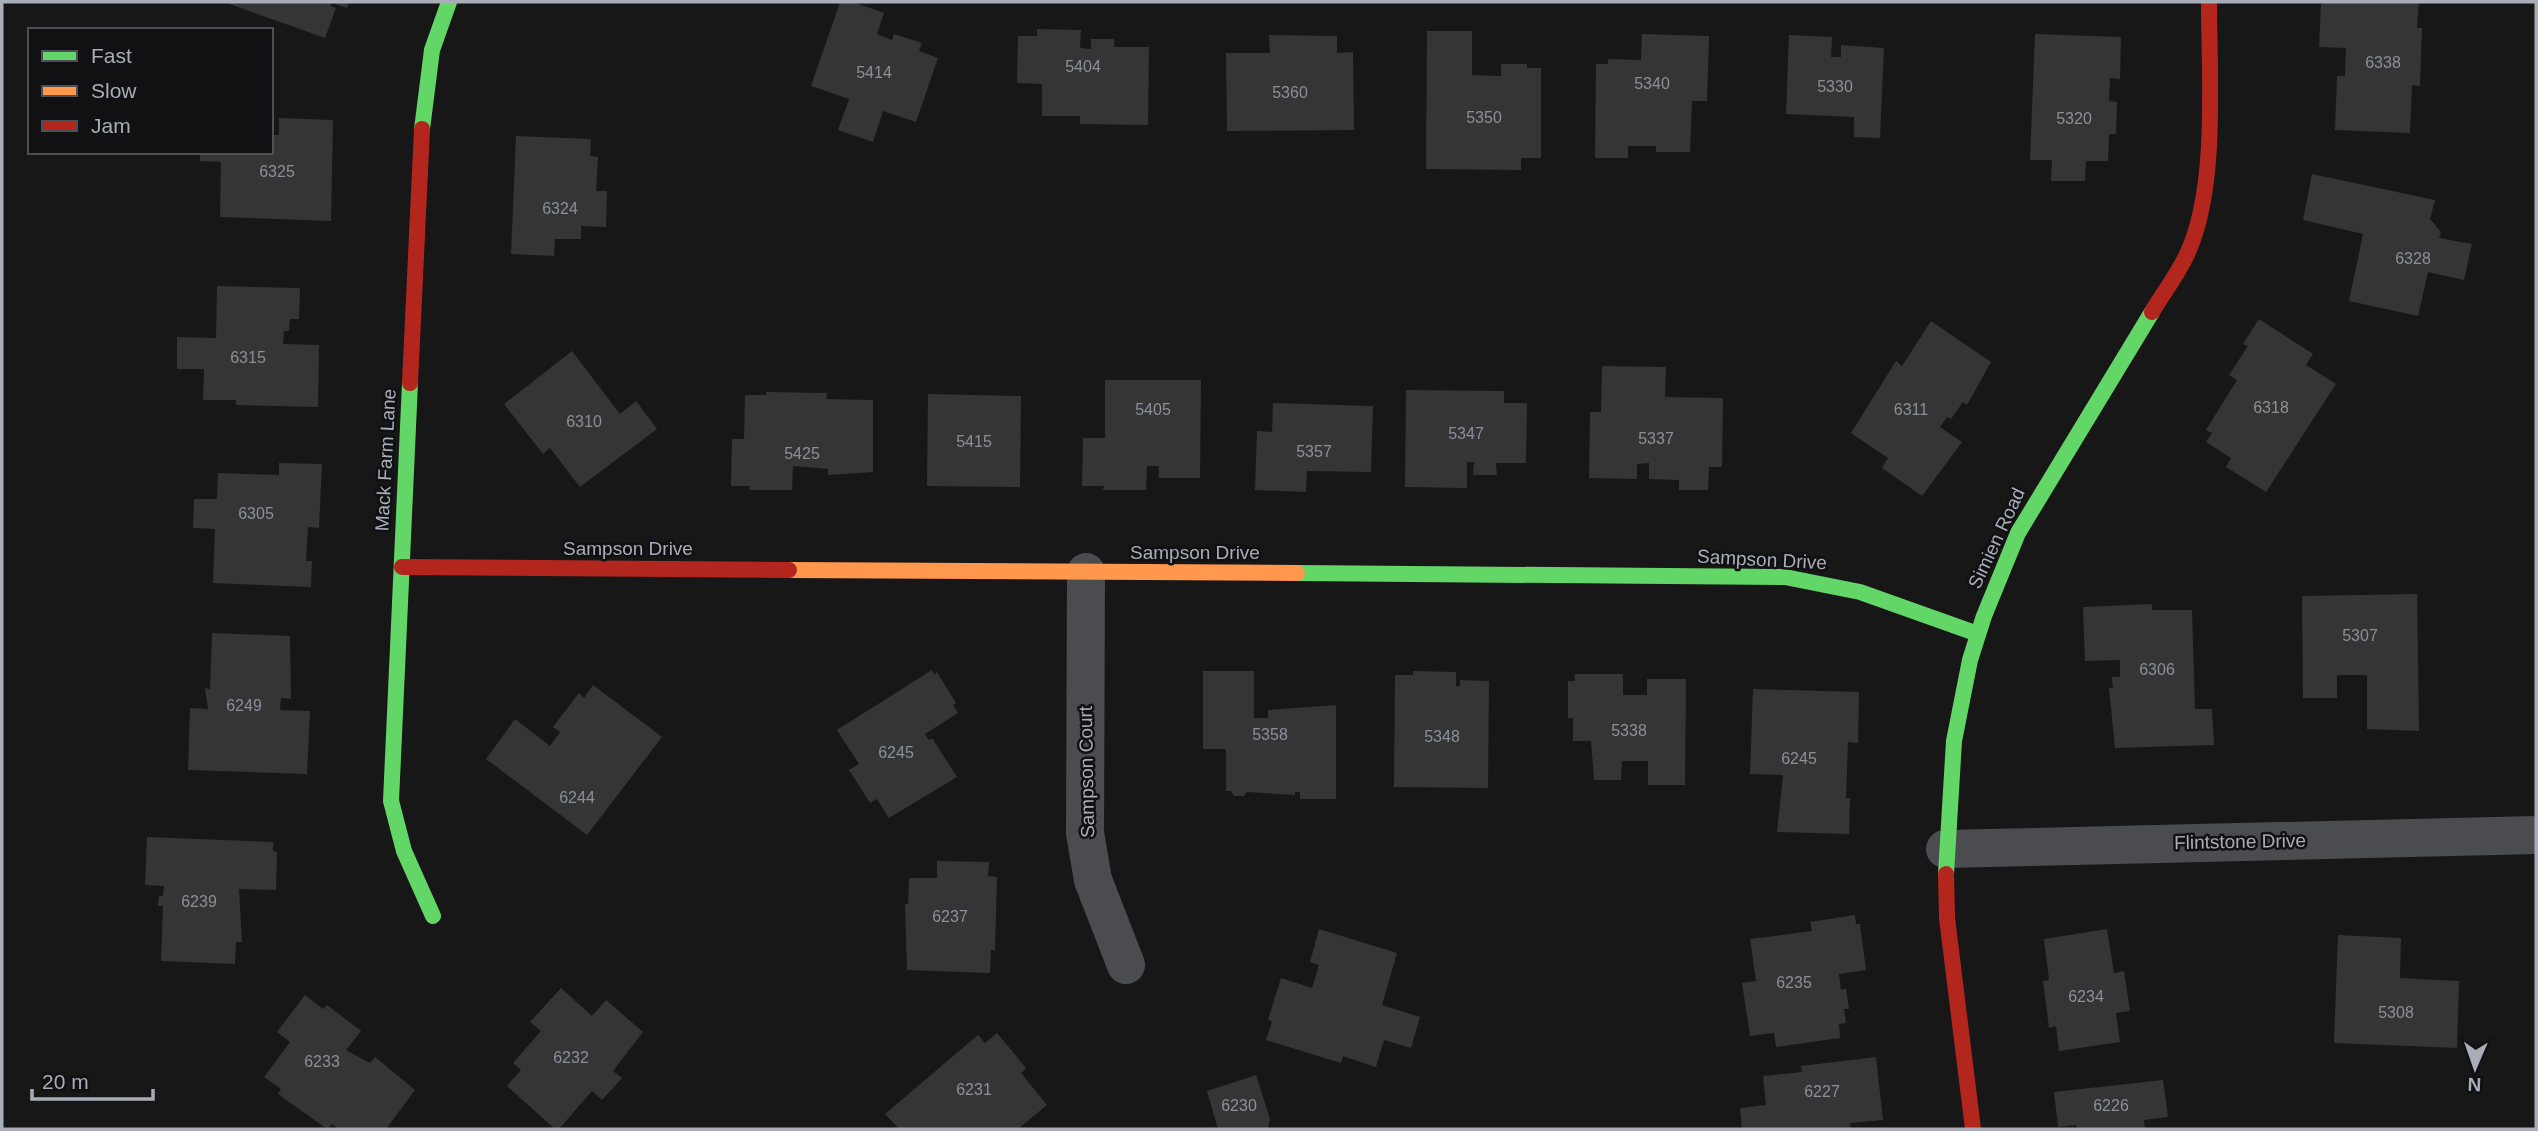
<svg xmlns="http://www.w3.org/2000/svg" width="2538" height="1131" font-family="Helvetica,sans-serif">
	<rect width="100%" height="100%" fill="#171717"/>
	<g fill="#353536">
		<polygon points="224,2 349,2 347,8 332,3 330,6 336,8 325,38"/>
		<polygon points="840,2 853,2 884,13 877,34 892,40 894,34 922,43 919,51 938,58 916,122 883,111 873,142 838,130 849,99 811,86"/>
		<polygon points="2326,2 2419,2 2417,28 2422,28 2420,86 2412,85 2410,133 2335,130 2337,76 2345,76 2346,48 2319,47 2321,4"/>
		<polygon points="1037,29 1081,30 1080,48 1091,49 1091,39 1114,39 1114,47 1149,47 1148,125 1080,124 1080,116 1042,116 1042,84 1017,83 1018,36 1037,36"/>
		<polygon points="1427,31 1472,31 1472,75 1501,76 1501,64 1527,64 1527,68 1541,68 1541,158 1521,158 1521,170 1426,169"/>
		<polygon points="1642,34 1709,36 1707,101 1692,101 1690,152 1656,152 1656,146 1628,146 1628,158 1595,158 1596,64 1608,64 1608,59 1641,60"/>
		<polygon points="2035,34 2121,37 2120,79 2110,78 2109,101 2117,102 2116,134 2109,134 2108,161 2086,161 2085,181 2051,181 2052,160 2030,160"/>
		<polygon points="1269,35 1337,36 1337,53 1353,52 1354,130 1227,131 1226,53 1270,53"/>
		<polygon points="1789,35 1832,37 1831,57 1841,57 1841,45 1884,48 1880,138 1854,137 1854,117 1786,114"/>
		<polygon points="279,118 333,120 331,221 220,217 221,162 200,161 200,152 271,152 271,135 279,135"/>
		<polygon points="516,136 591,139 590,156 598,157 596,191 607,191 606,227 581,226 581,239 555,239 554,256 511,254"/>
		<polygon points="2312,174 2435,200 2430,219 2441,232 2439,238 2472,244 2464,280 2428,272 2418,316 2349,301 2363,234 2303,220"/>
		<polygon points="217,286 300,288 299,319 290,319 289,331 284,331 283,344 319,345 318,407 236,405 236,400 203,400 204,369 177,369 177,337 216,338"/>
		<polygon points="2259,319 2313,354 2306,365 2336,384 2266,492 2226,467 2231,458 2206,442 2212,433 2206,430 2237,380 2229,375 2248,346 2243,344"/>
		<polygon points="1931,321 1991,362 1967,405 1963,402 1951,419 1947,417 1940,427 1962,442 1922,496 1882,468 1888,458 1851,433 1896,361 1902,366"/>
		<polygon points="572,351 620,414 636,401 657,429 580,487 550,448 543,454 504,404"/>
		<polygon points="1602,366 1666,367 1665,397 1723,398 1722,467 1709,467 1708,490 1679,490 1679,480 1649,479 1649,463 1637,464 1637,479 1589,478 1590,412 1601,412"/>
		<polygon points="1105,380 1201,380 1200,478 1159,478 1159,466 1147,466 1146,490 1103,490 1104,486 1082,486 1083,438 1105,438"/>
		<polygon points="1406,390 1504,391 1504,403 1527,403 1526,463 1496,463 1497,475 1473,475 1474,462 1467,462 1467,488 1405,487"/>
		<polygon points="766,392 827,393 826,399 873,400 873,472 828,475 828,469 793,466 792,490 749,490 750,486 731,486 732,439 744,439 745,395 766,395"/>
		<polygon points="928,394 1021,396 1020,487 927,486"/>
		<polygon points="1273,403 1373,406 1371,472 1307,471 1306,492 1255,490 1257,431 1272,432"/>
		<polygon points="279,463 322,464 319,528 308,527 306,561 312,561 311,587 213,583 215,529 193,528 194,499 217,499 218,473 279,475"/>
		<polygon points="2417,594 2419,731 2367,729 2367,675 2337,675 2337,698 2303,698 2302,596"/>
		<polygon points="2152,604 2152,610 2192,610 2195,709 2212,709 2214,745 2115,748 2109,688 2113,688 2112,677 2120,677 2120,660 2085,661 2083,607"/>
		<polygon points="212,633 290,636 291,699 281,698 280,710 310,711 307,774 188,770 190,708 208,709 205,688 210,689"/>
		<polygon points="932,670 934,675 937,672 956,703 953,705 958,713 925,734 929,740 932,738 957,777 889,818 877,799 870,803 849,770 859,764 837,730"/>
		<polygon points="1203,671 1254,671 1254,718 1268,718 1268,710 1336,705 1336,799 1300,799 1300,792 1295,792 1295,795 1247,792 1244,796 1234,796 1231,791 1226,791 1226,749 1203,749"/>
		<polygon points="1413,671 1456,672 1456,686 1460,686 1460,680 1489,681 1488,788 1394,787 1395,675 1413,675"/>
		<polygon points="1575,674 1623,674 1623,695 1647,695 1647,679 1686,679 1685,785 1648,785 1648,761 1622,761 1621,780 1594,780 1591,741 1573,741 1573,718 1568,718 1568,681 1575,681"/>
		<polygon points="593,685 662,737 587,835 486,759 515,719 550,746 560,732 553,727 579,693 584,698"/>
		<polygon points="1753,689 1859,692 1858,743 1848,742 1846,798 1850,798 1849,834 1777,832 1783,775 1750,774"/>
		<polygon points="147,837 273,842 273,851 277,852 276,890 239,889 242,942 236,942 235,964 161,961 163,906 158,906 159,896 163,896 164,886 145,885"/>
		<polygon points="937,861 989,862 988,876 997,877 995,950 991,950 990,973 907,970 905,904 908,904 909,878 937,878"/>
		<polygon points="1855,915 1856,924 1860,924 1866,970 1839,974 1841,990 1846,988 1849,1009 1844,1009 1846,1023 1839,1024 1840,1038 1776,1047 1774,1033 1750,1036 1742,983 1756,981 1750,939 1812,931 1810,922"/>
		<polygon points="1319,929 1397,953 1382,1005 1420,1017 1411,1048 1384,1040 1376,1067 1343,1056 1341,1063 1266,1040 1272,1021 1268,1020 1281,978 1312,988 1319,965 1310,962"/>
		<polygon points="2107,929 2114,973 2124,971 2130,1011 2116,1013 2120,1042 2059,1051 2056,1026 2049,1028 2043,981 2049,980 2044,939"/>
		<polygon points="2338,935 2401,938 2400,978 2459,981 2457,1048 2334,1043"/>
		<polygon points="561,988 592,1016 606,1000 643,1032 613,1071 622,1078 602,1100 592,1091 559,1129 555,1129 507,1086 521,1070 513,1063 541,1031 530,1022"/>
		<polygon points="305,995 323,1009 327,1005 361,1031 346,1050 370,1063 375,1057 415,1090 386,1129 339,1129 332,1124 327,1129 278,1094 281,1089 264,1077 290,1042 277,1032"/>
		<polygon points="997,1033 1026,1068 1021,1073 1047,1105 1018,1129 899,1129 885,1114 978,1035 985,1043"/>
		<polygon points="1876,1057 1883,1120 1850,1123 1851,1129 1742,1129 1740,1108 1766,1105 1763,1076 1802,1072 1801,1066"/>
		<polygon points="1256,1075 1270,1119 1268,1129 1218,1129 1207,1091"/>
		<polygon points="2163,1080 2168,1117 2144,1120 2145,1129 2077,1129 2076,1125 2058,1127 2054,1092"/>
	</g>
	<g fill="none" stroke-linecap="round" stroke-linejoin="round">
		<g stroke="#4b4c50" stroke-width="38">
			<polyline points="1086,572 1085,833 1093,880 1126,965"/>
			<polyline points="1945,849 2536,835"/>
		</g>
		<g stroke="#63d668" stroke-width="16">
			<polyline points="422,129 432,50 449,2"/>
			<polyline points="410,383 391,801 404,851 433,916"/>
			<polyline points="1297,573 1785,577 1860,592 1978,634"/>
			<polyline points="1946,874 1954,741 1970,660 1984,616 2018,533 2152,312"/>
		</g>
		<polyline stroke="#ff974d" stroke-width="16" points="789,570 1297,573"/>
		<g stroke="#b3261e" stroke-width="16">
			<path d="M2152,312C2163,293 2179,273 2188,252C2218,186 2209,75 2209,2"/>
			<polyline points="410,383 422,129"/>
			<polyline points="402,567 789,570"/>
			<polyline points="1946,874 1947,918 1973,1129"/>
		</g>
	</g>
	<g text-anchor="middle" stroke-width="5" stroke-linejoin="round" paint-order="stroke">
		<g font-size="16" fill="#8b8f98">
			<text x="2383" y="68">6338</text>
			<text x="1083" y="72">5404</text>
			<text x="874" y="78">5414</text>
			<text x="1652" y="89">5340</text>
			<text x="1835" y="92">5330</text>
			<text x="1290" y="98">5360</text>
			<text x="1484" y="123">5350</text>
			<text x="2074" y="124">5320</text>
			<text x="277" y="177">6325</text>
			<text x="560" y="214">6324</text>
			<text x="2413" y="264">6328</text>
			<text x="248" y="363">6315</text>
			<text x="2271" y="413">6318</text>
			<text x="1153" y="415">5405</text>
			<text x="1911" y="415">6311</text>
			<text x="584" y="427">6310</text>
			<text x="1466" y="439">5347</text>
			<text x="1656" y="444">5337</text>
			<text x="974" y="447">5415</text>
			<text x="1314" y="457">5357</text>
			<text x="802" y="459">5425</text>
			<text x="256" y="519">6305</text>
			<text x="2360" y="641">5307</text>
			<text x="2157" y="675">6306</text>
			<text x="244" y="711">6249</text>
			<text x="1629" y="736">5338</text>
			<text x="1270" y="740">5358</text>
			<text x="1442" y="742">5348</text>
			<text x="896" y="758">6245</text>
			<text x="1799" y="764">6245</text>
			<text x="577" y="803">6244</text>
			<text x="199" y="907">6239</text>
			<text x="950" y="922">6237</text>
			<text x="1794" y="988">6235</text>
			<text x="2086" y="1002">6234</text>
			<text x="2396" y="1018">5308</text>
			<text x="571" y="1063">6232</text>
			<text x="322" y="1067">6233</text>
			<text x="974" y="1095">6231</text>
			<text x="1822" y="1097">6227</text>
			<text x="1239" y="1111">6230</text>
			<text x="2111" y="1111">6226</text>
		</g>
		<g font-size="19" fill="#a8adb8" stroke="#111113">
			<text transform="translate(385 460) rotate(-87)" y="7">Mack Farm Lane</text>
			<text transform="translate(1996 538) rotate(-65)" y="7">Simien Road</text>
			<text x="628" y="555">Sampson Drive</text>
			<text x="1195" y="559">Sampson Drive</text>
			<text transform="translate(1762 559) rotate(3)" y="7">Sampson Drive</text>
			<text transform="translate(1086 772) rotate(-91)" y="7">Sampson Court</text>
			<text transform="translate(2240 841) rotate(-1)" y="7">Flintstone Drive</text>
		</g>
	</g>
	<rect width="2538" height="1131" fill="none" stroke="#a8adb8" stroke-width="7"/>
	<rect x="28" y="28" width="245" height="126" fill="#111113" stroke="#4d4f55" stroke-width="2"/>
	<rect x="42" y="51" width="35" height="10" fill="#63d668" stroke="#4d4f55" stroke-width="2"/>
	<text x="91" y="63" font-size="21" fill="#a8adb8">Fast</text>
	<rect x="42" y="86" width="35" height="10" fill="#ff974d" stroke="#4d4f55" stroke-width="2"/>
	<text x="91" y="98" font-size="21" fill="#a8adb8">Slow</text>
	<rect x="42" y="121" width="35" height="10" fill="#b3261e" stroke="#4d4f55" stroke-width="2"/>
	<text x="91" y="133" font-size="21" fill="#a8adb8">Jam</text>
	<g transform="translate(2475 1068) rotate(182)" stroke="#111113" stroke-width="5" paint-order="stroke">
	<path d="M0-5L12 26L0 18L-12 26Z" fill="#a8adb8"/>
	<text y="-10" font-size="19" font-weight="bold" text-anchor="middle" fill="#a8adb8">N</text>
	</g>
	<path d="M32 1089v10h121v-10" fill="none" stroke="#a8adb8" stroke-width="3.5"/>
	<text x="42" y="1089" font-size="21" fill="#a8adb8" stroke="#111113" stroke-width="5" paint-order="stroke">20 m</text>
</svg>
